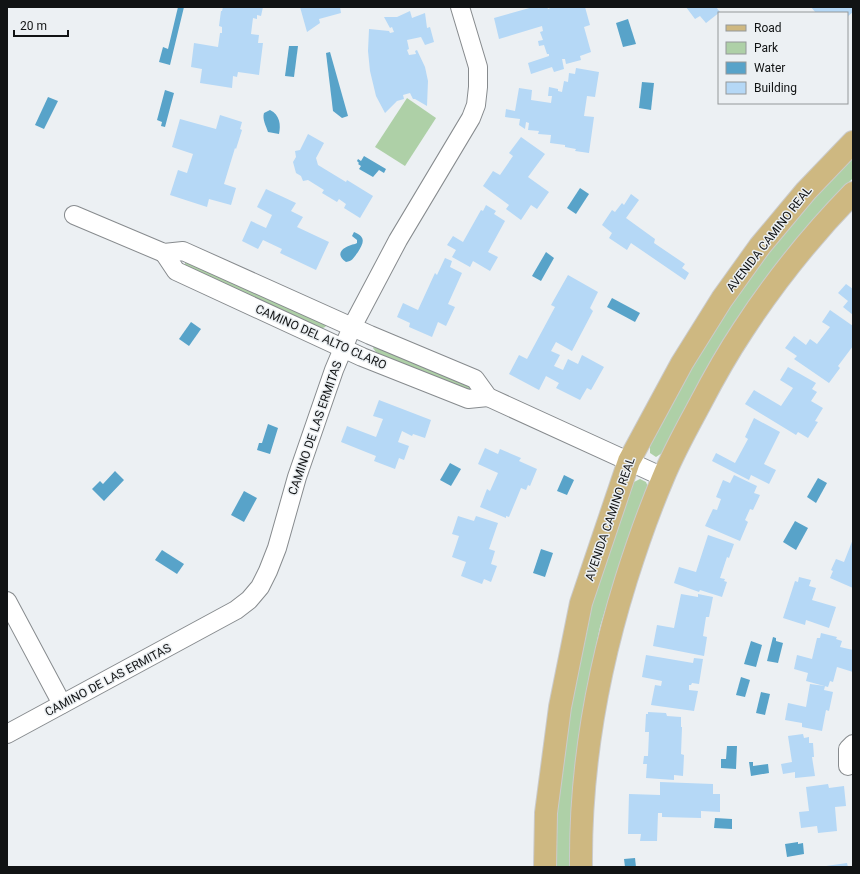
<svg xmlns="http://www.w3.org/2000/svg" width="860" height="874" font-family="Roboto,sans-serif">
	<rect width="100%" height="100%" fill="#ecf0f3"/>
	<g fill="#aed0a7">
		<polygon points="407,98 436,118 405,166 375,147"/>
		<path d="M853,158V178L827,205L713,359L689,401L662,453L656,457L650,453V446C664,418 679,389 695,361C707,340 721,320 735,300C770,249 809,201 853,158Z"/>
		<polygon points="185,262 327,325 325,327 321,329 186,268 185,264"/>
		<polygon points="375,345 471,385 473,388 468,393 376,352 373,348"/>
		<path d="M640,479L646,482L648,487L636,516L617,571L600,627L587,688L573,802L570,867H555C556,770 573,670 600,577C610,545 622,514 632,483Z"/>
	</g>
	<g fill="#58a3c9">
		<polygon points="178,7 184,7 170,65 159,62 163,47 168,49"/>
		<polygon points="628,19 636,44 623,47 616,23"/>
		<polygon points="289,46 298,46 294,77 285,76"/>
		<polygon points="330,52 348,116 342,118 333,111 326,53"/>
		<polygon points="642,82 654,83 651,110 639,108"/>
		<polygon points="165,90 174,93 165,127 161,126 162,122 157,120"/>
		<polygon points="48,97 58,101 44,129 35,125"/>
		<path d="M270,110C280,115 281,125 279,134L268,132C266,126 262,119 264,113Z"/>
		<polygon points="364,156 386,169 384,173 379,170 373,177 359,169 361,166 358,164 359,163 357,161 358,159 361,161"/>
		<polygon points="580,188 589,194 576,214 567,208"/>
		<path d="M354,232C366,237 364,242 358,252C354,257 353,261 346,262C333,253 345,246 355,244L357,243V240L352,236Z"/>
		<polygon points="546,252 554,258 541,281 532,276"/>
		<polygon points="612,298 640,313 635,322 607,307"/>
		<polygon points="191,322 201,329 189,346 179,339"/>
		<polygon points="268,424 278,428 270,454 257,450 259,443 262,443"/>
		<polygon points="450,463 461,469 451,486 440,480"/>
		<polygon points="115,471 124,480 104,501 92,489 100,481 103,484"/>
		<polygon points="564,475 574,480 567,495 557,491"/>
		<polygon points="818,478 827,483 816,503 807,497"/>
		<polygon points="244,491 257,498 244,522 231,515"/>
		<polygon points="795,521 808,528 796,550 783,542"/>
		<polygon points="541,549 553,553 545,577 533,573"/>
		<polygon points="162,550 184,564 177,574 155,560"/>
		<polygon points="773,637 776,638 776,641 783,643 778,663 767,661"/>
		<polygon points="751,641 762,645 756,667 744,664"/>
		<polygon points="741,677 750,680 745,697 736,695"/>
		<polygon points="761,692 770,694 765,715 756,713"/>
		<polygon points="727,746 737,746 736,769 721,768 721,759 726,759"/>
		<polygon points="749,762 753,762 753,766 768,764 769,773 751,776"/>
		<polygon points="715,818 732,819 732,829 714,828"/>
		<polygon points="798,842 798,844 803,843 804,854 787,857 785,844"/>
		<polygon points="635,858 636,867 625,867 624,859"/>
	</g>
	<g fill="#b5d8f6">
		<polygon points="223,7 263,7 261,16 257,15 257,19 253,18 251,34 259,35 258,43 263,43 259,75 238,72 237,77 233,76 232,88 200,83 202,69 191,67 194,43 218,47 220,33 222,33 222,27 219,26 221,11 222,11"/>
		<polygon points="300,7 340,7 341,13 319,19 320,23 307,32"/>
		<polygon points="533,7 547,7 548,9 553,7 585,7 590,25 584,27 591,52 580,56 581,60 566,64 565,59 562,59 564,69 554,72 552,67 531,74 528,63 549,56 549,54 547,54 544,45 539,46 538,41 543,40 540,32 543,31 542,26 499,39 494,18"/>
		<polygon points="686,7 716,7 720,12 706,23 700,16 695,19"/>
		<polygon points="811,7 853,7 853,12 847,17 847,13 816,13"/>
		<polygon points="410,11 412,18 425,13 427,28 430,27 434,42 425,45 421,37 407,40 409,49 407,50 409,55 416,54 415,51 417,50 425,67 428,81 427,106 415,99 413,99 410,93 403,95 404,99 397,101 385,113 376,96 370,71 368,51 369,29 389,31 390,33 394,32 392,27 390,28 384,17 397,17"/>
		<polygon points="576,68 599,72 595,97 587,96 584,116 594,117 589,153 575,151 576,149 565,147 565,145 550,143 551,135 538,134 539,131 528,130 529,123 526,122 525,129 519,125 520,119 505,117 506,109 515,111 519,88 532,90 531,100 551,103 552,96 548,96 549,87 558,89 558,91 562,92 564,81 568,82 569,73 575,74"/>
		<polygon points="220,115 242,122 240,129 242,130 236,149 235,148 224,184 236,188 231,205 209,199 207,207 170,195 178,170 187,173 193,154 172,147 180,119 216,129"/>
		<polygon points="308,134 324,143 316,158 318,165 346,182 347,180 373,196 360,218 344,208 346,204 339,199 337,202 322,193 324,190 308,180 303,181 301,176 296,173 293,162 296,157 295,151 300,150"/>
		<polygon points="521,137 545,154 528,177 549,192 537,209 531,205 521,220 506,209 509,205 483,186 493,171 500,175 513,156 509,153"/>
		<polygon points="266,189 296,203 291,211 303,217 297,227 329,242 316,270 280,253 282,249 263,240 258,249 242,241 251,221 266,228 272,215 257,207"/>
		<polygon points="631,194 639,200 626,218 655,239 654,243 685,264 682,268 689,273 685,280 631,243 627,250 609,238 612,233 602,225 612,210 615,212 622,203 624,205"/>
		<polygon points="486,205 496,211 494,214 505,221 488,252 498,257 490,271 473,261 470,267 452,257 456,250 447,245 453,236 463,242 481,210 483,211"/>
		<polygon points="445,258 452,261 450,267 462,273 448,304 455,307 446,326 438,322 432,337 409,327 410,323 397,317 403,303 418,310 435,273 437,275"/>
		<polygon points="568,275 598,292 590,308 593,311 572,351 556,342 551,351 560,355 554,366 563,370 568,359 578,364 582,355 604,367 591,390 587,388 580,400 556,388 559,383 546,376 539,390 509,374 519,355 527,359 555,307 551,305"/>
		<polygon points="846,284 853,289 853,315 843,307 848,301 838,293"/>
		<polygon points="830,310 853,326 853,346 838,366 840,368 829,383 794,359 797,356 785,348 794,336 806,345 810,339 817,344 830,327 822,322"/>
		<polygon points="788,367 816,383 812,389 817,392 811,401 823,408 815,421 818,422 808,438 798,432 796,435 745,404 754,390 781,406 793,388 780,380"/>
		<polygon points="379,400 431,420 425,438 413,434 412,436 402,431 398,442 409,446 404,460 399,458 395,469 374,461 376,456 341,442 347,426 376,437 383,419 373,416"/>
		<polygon points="754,418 780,432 764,464 776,470 769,484 751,475 749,480 712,461 716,453 735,463 748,439 745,437"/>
		<polygon points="485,448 498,454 500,449 521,458 519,461 537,469 530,486 528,485 526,490 521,488 509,517 506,516 506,518 480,507 487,489 490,491 498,473 478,464"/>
		<polygon points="734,475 757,486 754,493 760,495 753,510 750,509 745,520 748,522 740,541 705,526 713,509 717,510 721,499 716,497 723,480 730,483"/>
		<polygon points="458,516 474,521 476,516 498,523 489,549 495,551 491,564 497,566 491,582 484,579 482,584 461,576 466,562 452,557 459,536 452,534"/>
		<polygon points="708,535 734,544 729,558 727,557 720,578 725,579 724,581 727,582 722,597 700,590 699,592 674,583 679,567 696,572"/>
		<polygon points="853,539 853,588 830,578 833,571 831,570 836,559 844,562"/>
		<polygon points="799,577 811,580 809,586 816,588 812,600 836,607 829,628 806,620 805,625 783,618 795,581 798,582"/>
		<polygon points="681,594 698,597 698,594 713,597 709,617 706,617 703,636 707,637 704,656 653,646 657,625 674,628"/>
		<polygon points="821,633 837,637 836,639 842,641 840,647 853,650 853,672 837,667 833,682 830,681 828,687 806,681 808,673 794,669 797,655 812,659 817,638 820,638"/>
		<polygon points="646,655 693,663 694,658 703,659 699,684 692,683 691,685 689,685 689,690 698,691 694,711 651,705 655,685 661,686 662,681 642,677"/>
		<polygon points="810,684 825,686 824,690 833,692 829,711 826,710 822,731 802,727 802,723 785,720 788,703 806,707"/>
		<polygon points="648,712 666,713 667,716 681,717 681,727 682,727 681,754 684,755 683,776 674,775 674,780 646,778 647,764 643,764 644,756 648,756 649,732 645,732 646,714 648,714"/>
		<polygon points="803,734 804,738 809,737 809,743 813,743 814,757 812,757 815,776 795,778 795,772 783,774 781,764 792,762 788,736"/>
		<polygon points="660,782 713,784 713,794 720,794 720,812 701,811 701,818 662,817 662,813 658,813 657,841 640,841 641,834 628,834 629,794 660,795"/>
		<polygon points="828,784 829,788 844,786 846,806 835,807 837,831 818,833 817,826 801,828 799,812 809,811 806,787"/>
		<polygon points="847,863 848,867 826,867 826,866"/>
	</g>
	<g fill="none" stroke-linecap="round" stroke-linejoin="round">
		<g stroke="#878b8e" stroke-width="20">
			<g id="minor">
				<polyline points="74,215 164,253 183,251 370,335 475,379 488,397 663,477"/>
				<polyline points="164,253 176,271 362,357 468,399 488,397"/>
				<polyline points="7,601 62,704"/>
				<polyline points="7,734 236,610 249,600 260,587 268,571 277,548 297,477 334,370 352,327 398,240 471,118 476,105 478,87 478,67 460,7"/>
				<polyline points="848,766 848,749 853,744"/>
			</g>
		</g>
		<g stroke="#cbcbcb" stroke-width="24">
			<g id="major">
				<polyline points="545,867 546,813 560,707 581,603 629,461 682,363 722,299 760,246 806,191 853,142"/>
				<path d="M581,867C580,770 597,673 626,580C637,545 649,511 663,478C673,453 687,428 700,404C713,379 727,354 743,330C775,281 812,235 853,193"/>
			</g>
		</g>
		<use href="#minor" stroke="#fff" stroke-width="18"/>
		<use href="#major" stroke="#ceb881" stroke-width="22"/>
	</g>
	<g text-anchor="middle" stroke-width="3" stroke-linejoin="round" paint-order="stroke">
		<g font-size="12" fill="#111314" stroke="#ecf0f3">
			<text transform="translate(769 239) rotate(-52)" y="4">AVENIDA CAMINO REAL</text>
			<text transform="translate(321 337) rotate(24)" y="4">CAMINO DEL ALTO CLARO</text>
			<text transform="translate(315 428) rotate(-71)" y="4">CAMINO DE LAS ERMITAS</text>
			<text transform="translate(610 519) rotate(-71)" y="4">AVENIDA CAMINO REAL</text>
			<text transform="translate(108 680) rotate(-28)" y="4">CAMINO DE LAS ERMITAS</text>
		</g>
	</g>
	<rect width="860" height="874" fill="none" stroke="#111314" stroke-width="16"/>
	<rect x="718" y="12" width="130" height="92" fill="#ecf0f3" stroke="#94989a"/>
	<rect x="726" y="25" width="20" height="6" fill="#ceb881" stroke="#94989a"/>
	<text x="754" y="32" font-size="12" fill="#111314">Road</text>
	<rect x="726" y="42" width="20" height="12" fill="#aed0a7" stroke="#94989a"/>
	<text x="754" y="52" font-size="12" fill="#111314">Park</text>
	<rect x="726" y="62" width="20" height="12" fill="#58a3c9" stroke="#94989a"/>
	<text x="754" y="72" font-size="12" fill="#111314">Water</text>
	<rect x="726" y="82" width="20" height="12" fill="#b5d8f6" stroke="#94989a"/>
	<text x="754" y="92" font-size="12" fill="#111314">Building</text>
	<path d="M14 30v6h54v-6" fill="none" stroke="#111314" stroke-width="2"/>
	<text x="20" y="30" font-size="12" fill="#111314" stroke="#ecf0f3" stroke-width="3" paint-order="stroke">20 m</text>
</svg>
